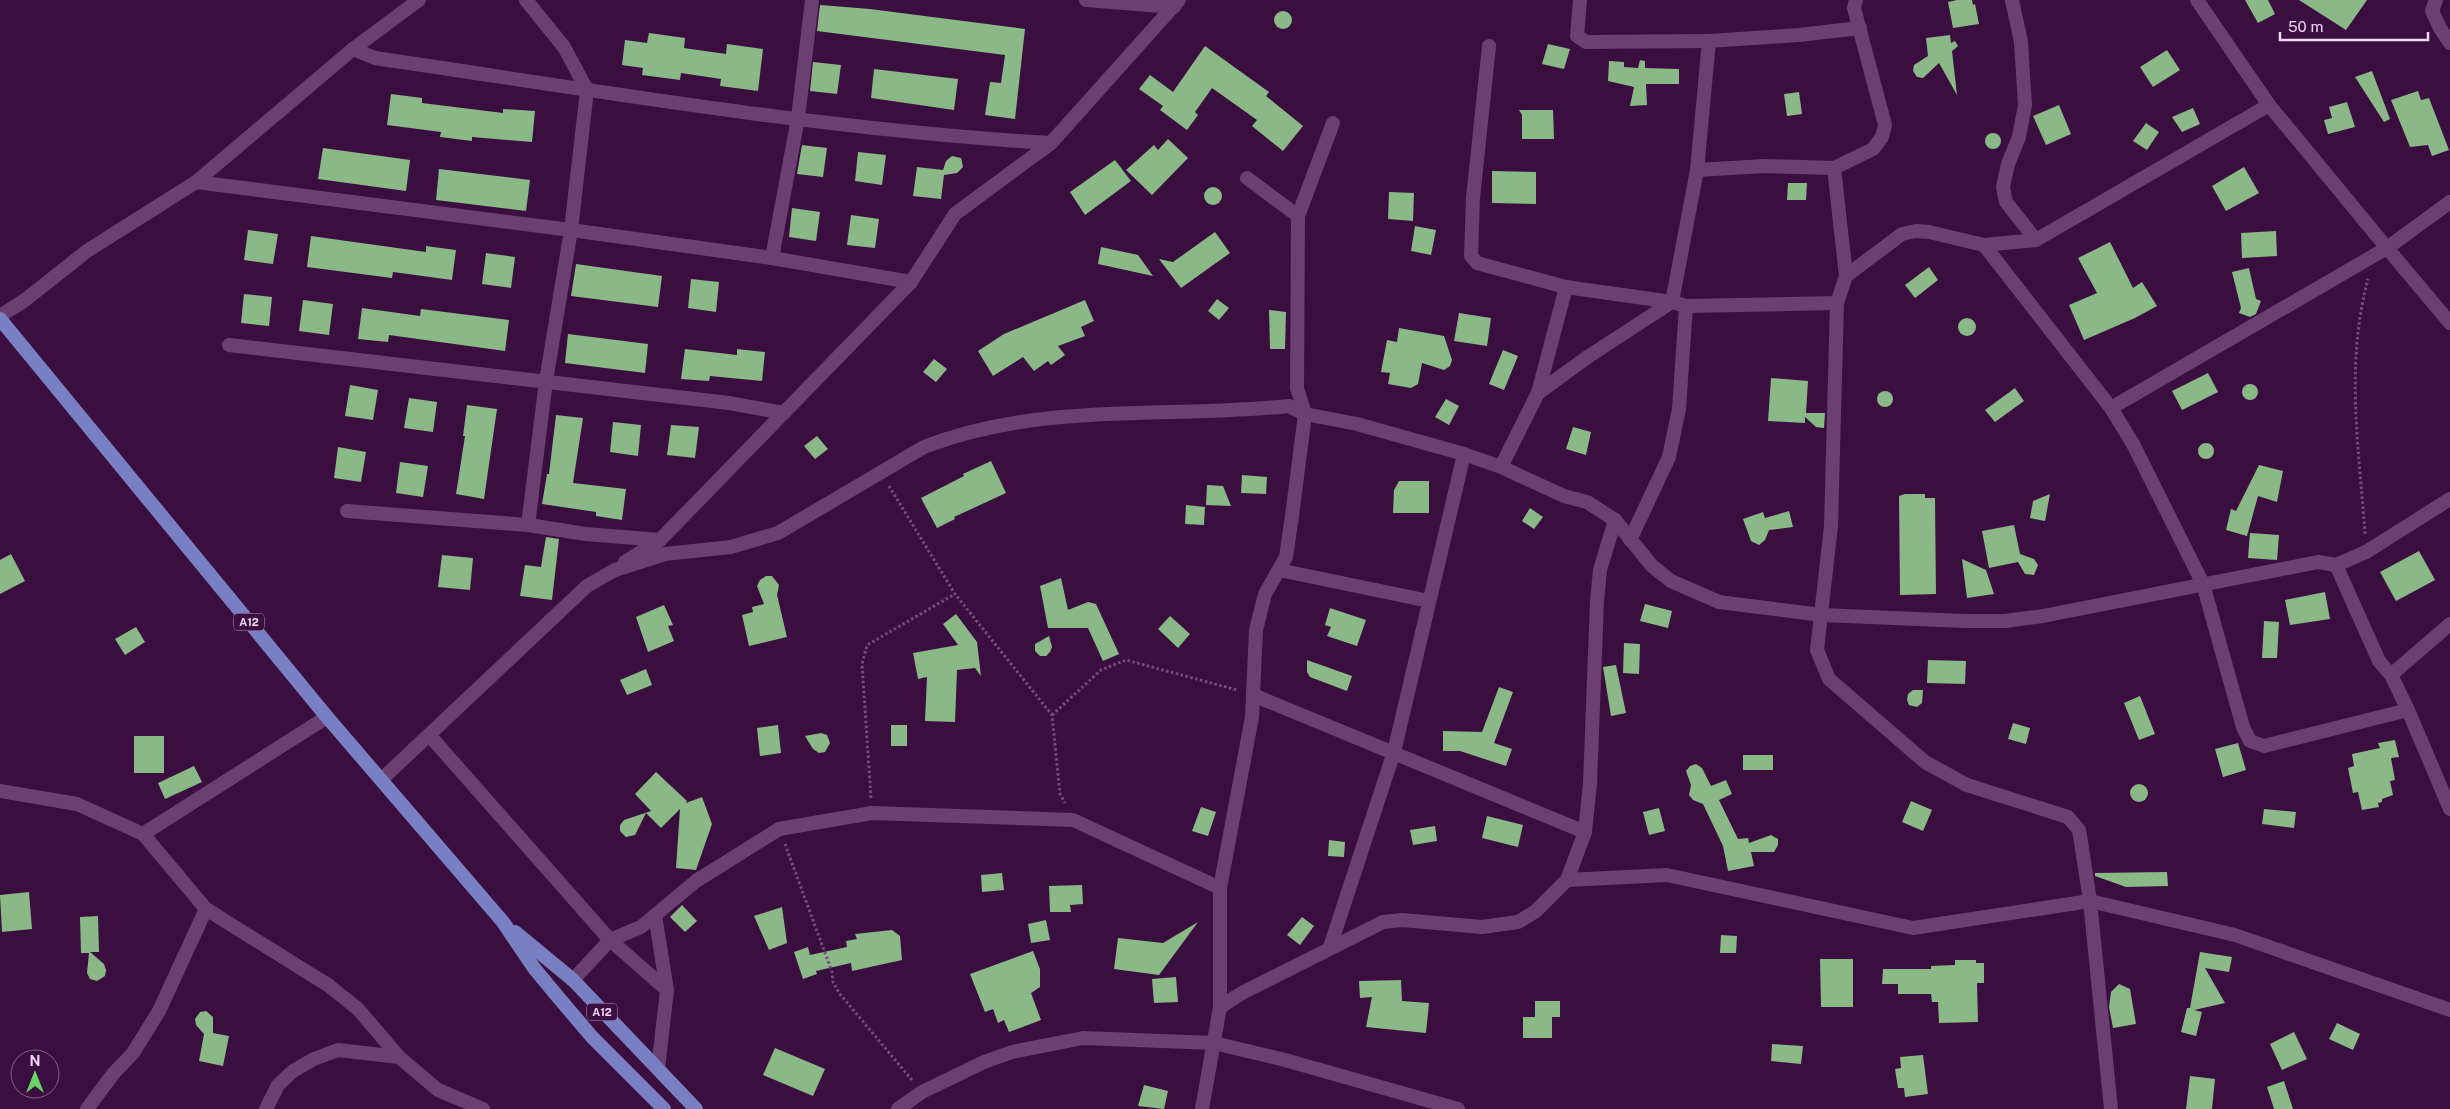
<svg xmlns="http://www.w3.org/2000/svg" width="2450" height="1109" font-family="'Public Sans',sans-serif">
	<rect width="100%" height="100%" fill="#3a0f3f"/>
	<g fill="#8ab887">
		<polygon points="1957,0 1972,0 1973,5 1975,4 1979,24 1953,28 1948,2"/>
		<polygon points="2245,0 2268,0 2275,14 2258,23"/>
		<polygon points="2299,0 2367,0 2346,30"/>
		<polygon points="820,5 870,9 1025,29 1015,119 985,115 990,82 1001,83 1005,55 817,31"/>
		<circle cx="1283" cy="20" r="9"/>
		<polygon points="649,33 685,38 684,48 726,54 727,44 763,49 758,91 720,86 721,79 681,73 680,80 642,75 643,68 622,65 625,40 647,43"/>
		<polygon points="1950,35 1951,43 1955,41 1958,46 1952,51 1957,95 1939,63 1923,78 1917,77 1913,71 1914,65 1928,56 1926,38"/>
		<polygon points="1548,44 1570,49 1564,69 1542,64"/>
		<polygon points="1205,46 1269,92 1266,96 1303,126 1283,151 1252,126 1257,120 1212,88 1195,112 1198,115 1187,130 1160,110 1163,106 1139,89 1150,75 1173,92"/>
		<polygon points="2167,50 2180,70 2153,87 2140,67"/>
		<polygon points="1640,60 1645,61 1645,68 1679,69 1679,84 1646,84 1647,105 1630,106 1634,87 1608,81 1609,61 1624,62 1624,67 1638,68"/>
		<polygon points="813,62 841,65 837,94 810,91"/>
		<polygon points="874,69 958,79 954,110 871,98"/>
		<polygon points="2372,71 2390,119 2384,122 2355,77"/>
		<polygon points="2418,91 2421,100 2429,98 2449,150 2432,156 2428,145 2410,147 2391,100"/>
		<polygon points="1799,92 1802,114 1787,116 1784,94"/>
		<polygon points="391,94 422,98 422,103 503,113 503,109 535,111 532,142 472,137 472,141 440,137 441,132 387,125"/>
		<polygon points="2347,102 2355,127 2328,134 2324,120 2332,118 2329,107"/>
		<polygon points="2059,105 2071,134 2046,145 2033,116"/>
		<polygon points="2193,108 2200,124 2182,132 2172,117"/>
		<polygon points="1519,110 1553,110 1554,139 1522,139 1522,115"/>
		<polygon points="2146,123 2159,132 2147,150 2133,141"/>
		<circle cx="1993" cy="141" r="8"/>
		<polygon points="1168,139 1188,158 1152,195 1126,170 1154,145 1158,150"/>
		<polygon points="802,145 827,148 823,177 797,174"/>
		<polygon points="323,148 410,160 406,191 318,179"/>
		<polygon points="858,152 886,155 882,185 855,181"/>
		<polygon points="952,156 961,158 963,167 957,173 944,175 941,199 913,196 917,167 943,170 946,161"/>
		<polygon points="1115,160 1131,181 1085,215 1070,192"/>
		<polygon points="2244,167 2259,193 2226,211 2212,186"/>
		<polygon points="439,169 530,180 526,211 436,200"/>
		<polygon points="1492,171 1536,172 1536,204 1492,203"/>
		<polygon points="1788,183 1807,183 1806,200 1787,200"/>
		<circle cx="1213" cy="196" r="9"/>
		<polygon points="1389,192 1414,193 1413,221 1388,219"/>
		<polygon points="792,208 820,212 816,241 789,237"/>
		<polygon points="851,215 879,219 875,248 847,245"/>
		<polygon points="1415,226 1436,230 1431,255 1411,251"/>
		<polygon points="248,230 278,234 273,264 244,260"/>
		<polygon points="2276,231 2277,256 2242,258 2241,233"/>
		<polygon points="1215,232 1230,253 1181,288 1159,259 1173,262"/>
		<polygon points="311,236 426,252 426,246 456,250 452,280 393,272 392,278 307,267"/>
		<polygon points="2110,242 2133,288 2142,282 2157,306 2135,318 2084,340 2069,305 2097,293 2078,258"/>
		<polygon points="1101,247 1138,255 1153,276 1098,264"/>
		<polygon points="486,253 515,257 511,288 482,284"/>
		<polygon points="576,264 662,276 658,307 571,296"/>
		<polygon points="1929,267 1938,280 1915,298 1905,285"/>
		<polygon points="2249,268 2256,299 2261,301 2256,314 2250,317 2239,313 2241,308 2232,272"/>
		<polygon points="691,279 719,282 716,312 688,308"/>
		<polygon points="244,294 272,297 269,326 241,323"/>
		<polygon points="1217,299 1229,308 1219,320 1208,311"/>
		<polygon points="303,300 333,304 329,335 299,331"/>
		<polygon points="1085,300 1094,321 1081,327 1085,336 1058,346 1065,355 1051,365 1048,361 1034,371 1023,357 993,376 978,351 1004,334"/>
		<polygon points="362,308 420,316 421,309 509,320 505,351 389,335 388,342 358,339"/>
		<polygon points="1269,310 1286,312 1285,349 1270,349"/>
		<polygon points="1459,313 1491,318 1487,346 1454,341"/>
		<circle cx="1967" cy="327" r="9"/>
		<polygon points="1399,328 1444,336 1452,360 1450,366 1444,370 1422,363 1418,384 1411,388 1388,384 1390,373 1381,372 1387,340 1397,342"/>
		<polygon points="568,334 648,344 645,373 565,363"/>
		<polygon points="685,349 737,355 737,349 765,352 762,381 710,376 709,381 681,379"/>
		<polygon points="1503,350 1518,356 1504,390 1489,384"/>
		<polygon points="934,359 947,369 936,382 923,372"/>
		<polygon points="2208,373 2218,392 2182,410 2172,391"/>
		<polygon points="1771,378 1808,381 1806,413 1825,413 1824,428 1816,427 1805,417 1805,423 1768,421"/>
		<circle cx="2250" cy="392" r="8"/>
		<polygon points="350,385 378,390 373,420 345,416"/>
		<polygon points="2015,388 2024,401 1995,422 1985,410"/>
		<circle cx="1885" cy="399" r="8"/>
		<polygon points="409,398 437,402 433,432 404,428"/>
		<polygon points="1446,399 1459,406 1449,425 1435,417"/>
		<polygon points="467,405 497,409 484,499 456,494 465,436 463,436"/>
		<polygon points="556,415 583,418 573,483 626,489 622,520 596,516 596,512 542,504 547,474 549,474"/>
		<polygon points="613,422 641,425 638,456 610,452"/>
		<polygon points="671,425 699,427 695,458 667,455"/>
		<polygon points="1573,427 1591,432 1586,455 1566,449"/>
		<polygon points="817,436 828,449 815,459 804,446"/>
		<circle cx="2206" cy="451" r="8"/>
		<polygon points="338,447 366,452 361,482 334,478"/>
		<polygon points="991,461 1006,493 954,517 955,519 937,528 921,498 964,476 963,474"/>
		<polygon points="400,462 428,466 423,497 396,493"/>
		<polygon points="2259,465 2283,471 2277,502 2258,496 2247,536 2226,530 2231,509 2236,511"/>
		<polygon points="1242,475 1267,477 1266,494 1241,493"/>
		<polygon points="1399,481 1429,481 1429,513 1393,513 1394,490"/>
		<polygon points="1207,485 1223,486 1231,506 1206,505"/>
		<polygon points="1905,494 1925,494 1925,498 1935,498 1936,594 1900,595 1899,496"/>
		<polygon points="2050,494 2045,521 2030,518 2033,501"/>
		<polygon points="1186,505 1205,507 1204,525 1185,524"/>
		<polygon points="1530,508 1543,517 1534,529 1522,521"/>
		<polygon points="1789,511 1793,527 1769,530 1765,540 1759,545 1751,541 1743,519 1763,512 1765,518"/>
		<polygon points="2014,525 2020,554 2034,559 2038,565 2034,575 2025,574 2018,562 1989,568 1982,531"/>
		<polygon points="2250,533 2279,535 2277,560 2248,558"/>
		<polygon points="546,537 559,539 552,600 520,596 525,565 541,567"/>
		<polygon points="2419,551 2435,580 2396,601 2380,572"/>
		<polygon points="11,554 25,581 0,594 0,560"/>
		<polygon points="442,555 473,558 470,590 438,587"/>
		<polygon points="1962,559 1986,570 1994,594 1967,598"/>
		<polygon points="766,576 772,576 779,585 777,595 787,637 749,646 742,615 753,612 752,607 764,604 757,586 760,580"/>
		<polygon points="1061,578 1068,610 1088,602 1096,604 1119,654 1103,661 1088,628 1048,628 1040,586"/>
		<polygon points="2325,592 2330,619 2290,625 2285,600"/>
		<polygon points="1645,604 1672,611 1668,628 1640,621"/>
		<polygon points="664,605 673,625 668,626 674,641 648,652 636,617"/>
		<polygon points="1330,608 1366,620 1357,646 1327,636 1331,627 1325,625"/>
		<polygon points="956,614 977,642 981,676 975,668 957,670 955,722 925,721 927,677 918,679 913,653 958,645 943,624"/>
		<polygon points="1170,616 1190,634 1178,648 1158,629"/>
		<polygon points="2264,621 2279,622 2277,658 2262,658"/>
		<polygon points="136,627 145,642 125,655 115,639"/>
		<polygon points="1049,636 1052,647 1050,652 1046,656 1040,656 1035,651 1035,644"/>
		<polygon points="1624,643 1640,644 1639,674 1623,673"/>
		<polygon points="1307,660 1352,676 1347,691 1310,677 1307,672"/>
		<polygon points="1928,660 1966,661 1965,684 1927,683"/>
		<polygon points="1616,665 1626,713 1611,716 1603,667"/>
		<polygon points="646,669 652,685 627,695 620,680"/>
		<polygon points="1499,687 1513,692 1494,743 1512,749 1506,766 1460,751 1443,751 1443,731 1482,732"/>
		<polygon points="1913,690 1923,690 1922,703 1917,707 1909,705 1907,700 1908,694"/>
		<polygon points="2140,696 2155,734 2139,740 2124,703"/>
		<polygon points="2013,723 2030,728 2026,744 2008,739"/>
		<polygon points="778,725 781,753 760,756 757,728"/>
		<rect x="891" y="725" width="16" height="21"/>
		<polygon points="821,733 827,735 830,743 825,752 819,753 813,749 805,736"/>
		<rect x="134" y="736" width="30" height="37"/>
		<polygon points="2395,740 2399,757 2391,758 2395,780 2390,781 2393,795 2382,799 2382,802 2378,803 2379,807 2362,810 2358,792 2353,793 2348,768 2354,766 2352,754 2380,748 2378,743"/>
		<polygon points="2238,743 2246,770 2223,777 2215,749"/>
		<rect x="1743" y="755" width="30" height="15"/>
		<polygon points="1696,764 1702,768 1711,786 1726,780 1732,794 1719,800 1738,839 1748,838 1749,843 1771,835 1778,839 1778,845 1774,852 1751,852 1754,866 1728,871 1723,846 1703,804 1693,800 1689,795 1691,785 1686,771 1690,766"/>
		<polygon points="194,766 202,782 165,799 158,783"/>
		<polygon points="656,772 687,801 686,803 702,797 712,824 696,870 676,868 680,809 661,828 646,813 635,835 626,837 620,831 620,825 624,820 651,811 635,794"/>
		<circle cx="2139" cy="793" r="9"/>
		<polygon points="1911,801 1932,810 1923,831 1902,822"/>
		<polygon points="1201,807 1216,812 1208,836 1192,831"/>
		<polygon points="1659,808 1665,831 1649,835 1643,812"/>
		<polygon points="2264,809 2296,812 2294,828 2262,824"/>
		<polygon points="1487,816 1523,825 1518,847 1482,838"/>
		<polygon points="1435,826 1437,841 1413,845 1410,830"/>
		<polygon points="1329,840 1345,842 1344,857 1328,856"/>
		<polygon points="2167,872 2168,886 2126,887 2095,876 2095,873"/>
		<polygon points="1002,873 1004,890 982,892 981,875"/>
		<polygon points="1082,885 1083,904 1070,905 1071,912 1050,912 1049,886"/>
		<polygon points="29,892 32,929 2,932 0,895"/>
		<polygon points="682,905 697,921 685,932 670,917"/>
		<polygon points="782,907 787,943 769,950 754,916"/>
		<polygon points="98,916 99,952 90,952 104,964 106,970 105,976 97,981 90,979 87,973 89,953 81,953 80,917"/>
		<polygon points="1302,917 1314,926 1300,945 1287,935"/>
		<polygon points="1046,920 1050,940 1031,943 1028,924"/>
		<polygon points="1198,922 1159,975 1114,969 1118,938 1163,943"/>
		<polygon points="892,930 900,936 902,960 852,971 851,963 816,971 817,974 803,979 794,952 808,947 810,955 847,947 846,941 857,939 855,934"/>
		<polygon points="1721,935 1737,936 1736,953 1720,953"/>
		<polygon points="1033,951 1040,969 1040,987 1031,993 1041,1020 1009,1032 1004,1020 998,1023 993,1009 985,1012 970,974"/>
		<polygon points="2200,952 2232,957 2229,972 2205,968 2225,1003 2194,1010 2202,1012 2196,1036 2181,1032 2187,1008 2190,1008"/>
		<polygon points="1820,959 1853,959 1853,1007 1821,1007"/>
		<polygon points="1955,960 1976,960 1976,963 1984,963 1984,983 1977,983 1978,1022 1939,1023 1938,1002 1932,1002 1931,994 1898,994 1898,984 1882,984 1883,969 1931,969 1931,966 1955,965"/>
		<polygon points="1176,977 1178,1002 1154,1003 1152,979"/>
		<polygon points="1401,980 1402,1001 1429,1003 1426,1033 1366,1027 1372,997 1360,998 1359,981"/>
		<polygon points="2119,984 2130,989 2136,1024 2113,1028 2109,1007 2111,992"/>
		<polygon points="1535,1001 1560,1001 1560,1017 1552,1017 1552,1038 1523,1038 1523,1017 1535,1017"/>
		<polygon points="206,1011 213,1017 213,1033 229,1036 223,1066 199,1061 204,1034 196,1025 195,1019 200,1012"/>
		<polygon points="2337,1023 2360,1034 2353,1050 2329,1039"/>
		<polygon points="2294,1032 2307,1059 2282,1070 2270,1044"/>
		<polygon points="1772,1044 1803,1046 1801,1064 1771,1061"/>
		<polygon points="775,1048 825,1069 813,1096 763,1075"/>
		<polygon points="1923,1055 1928,1094 1905,1097 1904,1088 1898,1088 1895,1069 1901,1068 1900,1057"/>
		<polygon points="2190,1076 2215,1079 2212,1109 2186,1109"/>
		<polygon points="2284,1081 2293,1109 2274,1109 2267,1087"/>
		<polygon points="1144,1085 1168,1091 1164,1109 1138,1106"/>
	</g>
	<g fill="none" stroke-linecap="round" stroke-linejoin="round">
		<g stroke="#744e78" stroke-width="3" stroke-dasharray="2.5 2.5" stroke-linecap="butt">
			<polyline points="889,486 955,594 1052,715 1060,794 1065,803"/>
			<path d="M2365,534C2359,447 2345,365 2368,279"/>
			<polyline points="1052,715 1101,670 1126,660 1237,690"/>
			<polyline points="871,798 862,664 867,645 955,594"/>
			<polyline points="785,844 832,972 833,982 839,993 912,1080"/>
		</g>
		<g stroke="#6b3f71" stroke-width="14">
			<polyline points="526,0 564,47 587,90 571,230 546,381 528,525"/>
			<polyline points="1086,0 1174,7"/>
			<polyline points="1580,0 1577,36 1586,42 1709,41"/>
			<polyline points="2012,0 2021,42 2025,105 2019,137 2008,164 2003,187 2006,202 2036,240"/>
			<polyline points="2436,0 2432,11 2440,28 2450,43"/>
			<polyline points="1489,46 1473,198 1471,256 1477,263 1566,287 1538,393"/>
			<path d="M353,49L375,58C600,91 825,130 1051,143"/>
			<polyline points="1834,168 1846,276"/>
			<polyline points="1697,170 1765,166 1834,168 1873,149 1882,137 1885,125 1854,8 1856,0"/>
			<polyline points="1247,178 1298,216"/>
			<polyline points="196,182 571,230 772,258 911,282"/>
			<polyline points="2450,202 2387,248 2450,323"/>
			<polyline points="1984,245 2111,408 2133,444 2203,584 2243,727 2250,741 2264,746 2408,710"/>
			<polyline points="772,258 798,118 812,0"/>
			<polyline points="1566,287 1672,302 1697,170 1709,41 1799,35 1860,28"/>
			<polyline points="1837,303 1831,526 1817,650 1829,679 1925,762 1967,785 2068,817 2079,830 2081,842 2090,901 2111,1109"/>
			<polyline points="0,316 25,300 87,251 196,182 353,49 419,0"/>
			<polyline points="229,345 729,403 784,413"/>
			<polyline points="2111,408 2387,248 2269,105 2197,0"/>
			<polyline points="1501,467 1538,393 1589,356 1672,302 1686,306 1837,303 1846,276 1902,234 1916,231 1929,232 1984,245 2036,240 2269,105"/>
			<polyline points="347,511 528,525 586,534 660,540"/>
			<polyline points="1630,540 1669,457 1679,409 1686,306"/>
			<polyline points="625,562 660,540 911,282 955,214 1051,143 1179,0"/>
			<polyline points="2336,565 2379,661 2391,675 2408,710 2450,809"/>
			<polyline points="1279,570 1429,601"/>
			<polyline points="2391,675 2450,624"/>
			<polyline points="1253,695 1585,832"/>
			<polyline points="430,736 610,940 667,990 658,1069"/>
			<path d="M382,779L587,586L615,570L665,554L731,547L778,533L924,447C1043,401 1166,419 1289,406L1305,414L1357,424L1464,454L1501,467L1564,496L1587,502L1615,520L1652,566L1671,581L1719,602L1822,615L1965,621H2005L2043,616L2318,562L2336,565L2366,552L2450,499"/>
			<polyline points="0,791 77,804 143,834 327,717"/>
			<polyline points="1567,880 1667,875 1913,928 2090,901 2235,935 2450,1010"/>
			<polyline points="206,909 328,985 358,1009 399,1057 438,1090 483,1109"/>
			<polyline points="655,915 667,990"/>
			<polyline points="1330,947 1394,752 1464,454"/>
			<polyline points="573,980 610,940 641,927 696,881 779,829 872,813 1073,820 1220,888"/>
			<polyline points="1220,1007 1242,993 1383,922 1402,920 1482,927 1518,922 1536,911 1567,880 1585,832 1590,784 1597,601 1600,570 1615,520"/>
			<polyline points="87,1109 113,1074 133,1053 159,1011 206,909 143,834"/>
			<polyline points="266,1109 278,1085 293,1071 314,1059 338,1050 399,1057"/>
			<polyline points="1202,1109 1220,1007 1220,888 1252,717 1256,630 1265,594 1286,557 1292,516 1305,414 1297,388 1298,216 1333,123"/>
		</g>
		<polyline stroke="#6b3f71" stroke-width="14" points="898,1109 922,1092 984,1062 1012,1052 1083,1038 1214,1043 1285,1060 1458,1109"/>
		<g stroke="#787fc3" stroke-width="14">
			<polyline points="0,319 327,717 503,922 534,968 558,997 592,1037 664,1109"/>
			<polyline points="515,932 573,980 696,1109"/>
		</g>
	</g>
	<g text-anchor="middle" stroke-width="5" stroke-linejoin="round" paint-order="stroke">
		<g fill="#3a0f3f" stroke="#b99abd" stroke-width="1">
			<rect x="234" y="613.5" width="30" height="17" rx="4"/>
			<rect x="587" y="1003.5" width="30" height="17" rx="4"/>
		</g>
		<g font-size="11" font-weight="bold" fill="#f0d6f3">
			<text x="249" y="626">A12</text>
			<text x="602" y="1016">A12</text>
		</g>
	</g>
	<g transform="translate(35 1074)"><circle r="24" fill="#3a0f3f" stroke="#835f87"/>
	<path d="M0-4L9 19L0 12L-9 19Z" fill="#69d465"/>
	<text y="-8" font-size="14" font-weight="bold" text-anchor="middle" fill="#f0d6f3">N</text>
	</g>
	<path d="M2280 32v8h148v-8" fill="none" stroke="#f0d6f3" stroke-width="2.5"/>
	<text x="2288" y="32" font-size="15" fill="#f0d6f3" stroke="#3a0f3f" stroke-width="4" paint-order="stroke">50 m</text>
</svg>
